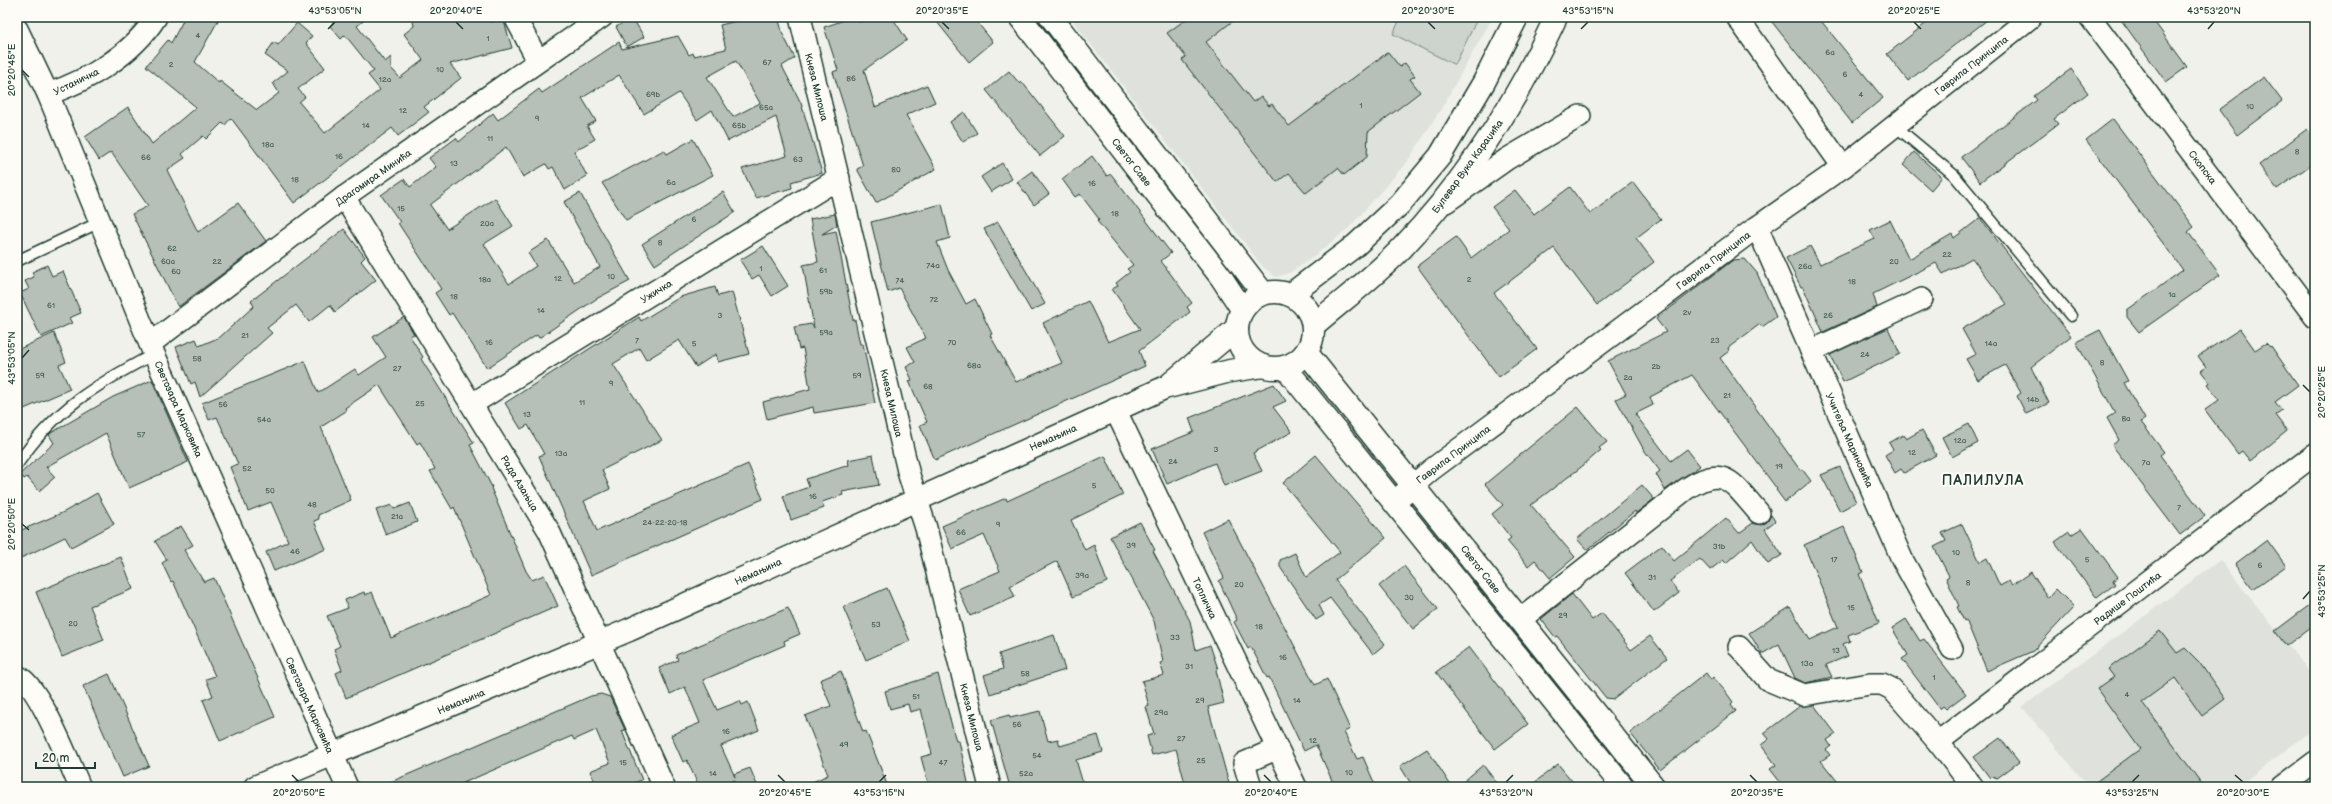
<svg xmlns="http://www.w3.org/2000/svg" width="2332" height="804" font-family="'Balsamiq Sans',sans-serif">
	<rect width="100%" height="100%" fill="#f0f1eb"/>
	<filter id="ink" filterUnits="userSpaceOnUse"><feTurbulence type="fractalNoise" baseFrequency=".025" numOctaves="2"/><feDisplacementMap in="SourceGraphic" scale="8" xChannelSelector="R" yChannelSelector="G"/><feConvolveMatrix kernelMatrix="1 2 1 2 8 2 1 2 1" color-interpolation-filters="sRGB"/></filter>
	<g filter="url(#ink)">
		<g fill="#dfe2dc">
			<polygon points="1070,17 1493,17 1441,109 1407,162 1349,228 1308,261 1289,273 1276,277 1262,266"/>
			<polygon points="2220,560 2315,679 2315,728 2237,787 2089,787 2022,707"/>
		</g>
		<polygon fill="#cdd3cd" stroke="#768880" points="1401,17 1478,17 1455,65 1393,34"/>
		<g fill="#b6bfb8" stroke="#1f3d34" fill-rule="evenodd">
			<polygon points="185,17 220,17 195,62 219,83 220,81 257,110 279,93 273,83 288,71 265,55 274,42 278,45 297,23 312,36 306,43 325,68 298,89 305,97 299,102 325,133 380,90 368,75 374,71 345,35 341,39 330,26 340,17 368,17 357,26 385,62 391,57 391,68 400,78 423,60 404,34 414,26 412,17 488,17 490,22 503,18 512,48 450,64 461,78 424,107 429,112 398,136 392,128 294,203 231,118 225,125 222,123 206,139 203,136 182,154 185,158 167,170 198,232 238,203 266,241 178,307 132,214 148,206 111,152 99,160 85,137 128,107 152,144 196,107 146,66 168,40 171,43"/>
			<polygon points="632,17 644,37 627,47 616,27"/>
			<path d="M753,17H778L783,35L795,58L782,66L801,103L822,173L791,182L792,188L756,198L742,169L787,156L776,117L728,141L712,110L697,120L679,93L644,114L619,75L582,98L596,121L587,126L595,139L574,151L587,176L565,190L553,167L549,169L546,164L523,177L506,147L430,205L447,229L495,198L513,226L484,244L509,284L536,266L528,253L548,240L574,282L600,267L564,202L580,193L630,281L596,299L539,338L537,335L487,368L452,313L449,315L435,293L441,289L398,223L400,222L381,195L404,179L410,187L436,167L429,158L456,138L459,142L493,113L498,120L539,89L542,93L619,42L622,49L678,36L689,55L693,53L694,56L726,49L720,25ZM736,61L760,103L733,117L707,77Z"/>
			<polygon points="853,17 857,17 859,22 875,17 892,17 907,40 864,70 875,107 927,85 935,102 906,115 936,169 876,203 857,169 863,166 833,72 838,70 824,27"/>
			<polygon points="933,17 973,17 993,42 969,62"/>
			<polygon points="1189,17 1238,17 1206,42 1253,102 1261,96 1269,106 1272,104 1289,126 1388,52 1400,67 1405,63 1415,76 1410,79 1420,92 1368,132 1367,157 1344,175 1338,168 1306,193 1289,173 1277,182 1182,60 1186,57 1167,33"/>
			<polygon points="1768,17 1818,17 1883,98 1852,123"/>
			<polygon points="1934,17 1991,17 1908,81 1887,54"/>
			<polygon points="2119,17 2151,17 2187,67 2166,82"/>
			<polygon points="2071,69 2088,93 2054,119 2058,124 1980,182 1961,157 2037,100 2034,96"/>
			<polygon points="1009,71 1020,84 1022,82 1065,136 1040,156 986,90"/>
			<polygon points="2264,77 2282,101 2237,135 2219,110"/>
			<polygon points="964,112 977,133 963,142 950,122"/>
			<polygon points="2113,119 2194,227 2188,232 2220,275 2139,332 2127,317 2127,310 2183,270 2086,140"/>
			<polygon points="2307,129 2315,140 2315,162 2277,189 2259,165"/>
			<polygon points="693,139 713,175 626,220 602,183 664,150 667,154"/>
			<polygon points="1914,152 1942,177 1931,190 1903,165"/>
			<polygon points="1092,156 1107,176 1111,174 1171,253 1161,261 1192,303 1187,307 1190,312 1139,351 1145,366 935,460 920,425 927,422 909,381 912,380 906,367 915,362 907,347 926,338 899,288 888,292 871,222 942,204 950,238 937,242 948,270 966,304 975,299 992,334 990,335 1016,382 1062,363 1043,323 1088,301 1108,342 1140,329 1112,289 1118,286 1116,283 1130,272 1127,269 1133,265 1097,221 1099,219 1080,194 1075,197 1062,179"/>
			<polygon points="1002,163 1012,179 991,192 981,177"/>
			<polygon points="1032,171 1049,194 1034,205 1017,182"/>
			<polygon points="1633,182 1661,219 1636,238 1654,262 1597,305 1554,248 1494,293 1537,349 1499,377 1417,266 1456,237 1471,258 1509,229 1492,207 1515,190 1534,214 1570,187 1590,214"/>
			<polygon points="723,192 735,212 655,265 642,244"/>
			<polygon points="835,214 837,225 822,234 836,231 853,320 855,320 860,344 863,344 875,403 814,413 813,407 767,419 763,402 810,389 803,348 799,349 794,327 811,324 814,328 803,265 818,262 810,219"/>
			<polygon points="1980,218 2071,336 2031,367 2049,403 2026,414 2017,396 2021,393 2005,365 1978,380 1966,359 1976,354 1962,329 2007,304 1972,258 1943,274 1936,263 1873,294 1877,307 1823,332 1803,287 1801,287 1786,258 1810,246 1820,264 1875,239 1870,230 1890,220 1909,259 1952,234 1954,238"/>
			<polygon points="998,222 1045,304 1031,311 984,229"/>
			<polygon points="344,229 365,257 361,261 376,280 335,312 330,305 309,322 296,305 267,328 272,333 200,397 195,382 191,384 176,347 196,339 199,346 220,337 254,306 251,301"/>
			<polygon points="763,246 788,286 772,296 759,275 752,279 740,260"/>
			<polygon points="1745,259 1757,273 1776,317 1762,327 1760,324 1728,348 1729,351 1720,358 1800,470 1802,469 1811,481 1785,502 1776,490 1777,489 1692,375 1650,397 1653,405 1635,414 1671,461 1687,449 1700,466 1665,490 1656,474 1660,471 1644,450 1616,399 1626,394 1608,361 1666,332 1656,319 1733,260"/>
			<polygon points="47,265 52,276 63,271 81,313 69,318 72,323 41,337 20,293 29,289 25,281 34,277 32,272"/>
			<polygon points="715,287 718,296 732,292 749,354 718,362 716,354 696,367 679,340 646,360 639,348 613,364 662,440 602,470 610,489 584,501 597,531 748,464 763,499 591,575 539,456 544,454 528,425 521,429 505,403 639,317 641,321 680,297"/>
			<polygon points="404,317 414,334 410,336 423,357 421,359 474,443 470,445 492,487 491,488 526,571 532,580 544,575 558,606 346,698 336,673 342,670 334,649 340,646 327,616 348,608 345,600 364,592 365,595 372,592 391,638 491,595 454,507 452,509 430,471 435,469 420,442 417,444 379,385 345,408 346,411 321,427 351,500 318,515 319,519 314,521 326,549 274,571 266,552 288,541 271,502 248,511 230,467 238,464 217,417 209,420 202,403 305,361 318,393 355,369 359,375 386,357 373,337"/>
			<polygon points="1888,328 1900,354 1843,382 1830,355"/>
			<polygon points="2240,329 2255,350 2266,343 2270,347 2271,346 2298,385 2275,402 2282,410 2275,415 2287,431 2250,461 2242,451 2238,454 2205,410 2219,400 2207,384 2210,383 2201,371 2206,367 2198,356"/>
			<polygon points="2100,330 2128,381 2124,383 2145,419 2141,422 2164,452 2160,455 2205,516 2180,535 2112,445 2119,440 2107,418 2115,413 2076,342"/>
			<polygon points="54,333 66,362 59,365 70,389 17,412 17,350"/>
			<polygon points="152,380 188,462 129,488 106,433 46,467 55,477 39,491 27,477 24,479 20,474 54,443 49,435 51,433 113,397"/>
			<polygon points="1274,384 1286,401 1273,407 1292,432 1253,453 1262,471 1224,486 1215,463 1167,484 1152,449 1194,432 1189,418"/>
			<polygon points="1578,407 1607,442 1599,448 1601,450 1580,468 1531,505 1575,557 1550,578 1535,560 1528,566 1507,541 1511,538 1492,514 1503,505 1485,484"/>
			<polygon points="1969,424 1978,443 1952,457 1942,437"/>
			<polygon points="1922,430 1936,455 1904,473 1901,469 1895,473 1885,455 1893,450 1889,443 1903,435 1906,439"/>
			<polygon points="873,455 879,485 842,492 843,495 822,502 824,508 791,520 783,496 809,487 806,479 849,465 848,460"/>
			<polygon points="1316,455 1386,538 1335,580 1385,644 1373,654 1330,598 1319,605 1324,615 1316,620 1280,567 1280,560 1295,553 1306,577 1340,552 1283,483"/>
			<polygon points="1105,456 1123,495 1071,520 1085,550 1094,545 1107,582 1073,597 1057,561 1010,586 1015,597 970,616 958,589 1000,571 984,535 952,549 942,526 1006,498 1007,501"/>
			<polygon points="1840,467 1856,502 1840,511 1821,475"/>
			<polygon points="1642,485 1654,499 1636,513 1635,511 1587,550 1577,539"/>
			<polygon points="97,493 114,524 71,547 65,537 17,560 17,532 64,512"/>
			<polygon points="410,503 417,522 386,535 376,510 392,505 394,509"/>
			<polygon points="1771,515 1775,521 1765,529 1782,555 1768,564 1752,540 1726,563 1723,560 1710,570 1700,559 1670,581 1679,593 1654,612 1625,573 1662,545 1674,561 1726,518 1739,533 1753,523 1761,525 1767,522"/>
			<polygon points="1228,519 1315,685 1327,679 1350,729 1344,732 1357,759 1363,757 1376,787 1335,787 1316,745 1304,751 1269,677 1267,678 1251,647 1248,649 1234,622 1237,620 1219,581 1224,578 1202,532"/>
			<polygon points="1140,522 1155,550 1153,551 1190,621 1196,650 1210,645 1218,669 1216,670 1224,703 1208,707 1230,787 1186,787 1176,749 1152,755 1147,736 1154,734 1146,707 1149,706 1142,681 1164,675 1160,663 1163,662 1154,621 1110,537"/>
			<polygon points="1962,524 1980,562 1987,558 2000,586 2009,581 2012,585 2031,572 2048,598 2056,589 2074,607 2033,651 1987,671 1966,620 1964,621 1957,607 1959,606 1946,578 1949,576 1934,547 1946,541 1942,533"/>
			<polygon points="181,526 193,545 184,550 204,582 214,578 275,717 220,741 203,700 213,696 206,679 215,676 173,581 171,582 162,563 167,560 155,541"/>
			<polygon points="1844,527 1863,572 1859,574 1879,623 1848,635 1850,641 1843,644 1848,656 1826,665 1832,677 1805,683 1795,678 1779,644 1762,654 1749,633 1790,607 1810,640 1838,627 1804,545"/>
			<polygon points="2082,528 2118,577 2113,581 2115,584 2097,598 2055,542 2069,532 2071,535"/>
			<polygon points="2267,540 2286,566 2253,589 2235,564"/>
			<polygon points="121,557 133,589 90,606 104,640 62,657 36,592"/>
			<polygon points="1404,566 1438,609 1413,629 1379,586"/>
			<polygon points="887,588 910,641 866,660 843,607"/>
			<polygon points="1572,594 1592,620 1602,613 1631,650 1650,636 1667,658 1614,699 1606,698 1557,636 1555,637 1541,619"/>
			<polygon points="2315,601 2315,624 2286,646 2275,631"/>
			<polygon points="788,608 800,634 784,641 785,645 703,680 717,710 740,701 742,705 748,702 759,730 721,746 735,777 734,774 750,768 758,787 737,787 735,780 719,787 699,787 687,760 683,762 671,735 700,723 685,687 670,694 659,668 678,660 676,655"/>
			<polygon points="1906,619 1920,641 1924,639 1966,694 1946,709 1943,706 1940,709 1902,659 1908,655 1892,628"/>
			<polygon points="2160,631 2177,653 2185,648 2199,662 2225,699 2202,716 2175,678 2142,702 2204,787 2089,787 2140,749 2097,689 2114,677 2108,669"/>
			<polygon points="1054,635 1065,670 990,694 984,675 1003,669 999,654"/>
			<polygon points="1469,647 1528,724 1495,749 1436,672"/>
			<polygon points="841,671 863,732 866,731 888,787 801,787 828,775 805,716 831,706 820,680"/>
			<polygon points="1706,673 1711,680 1713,677 1725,691 1733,702 1731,704 1736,711 1660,770 1630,733"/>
			<polygon points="109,674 149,766 123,777 83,686"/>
			<polygon points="938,674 956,741 959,741 969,787 929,787 921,757 932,754 921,709 910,712 908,704 890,709 885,691"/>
			<polygon points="601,694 610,697 625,730 622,731 642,780 623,787 597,787 590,771 610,763 596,730 574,740 572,736 454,787 379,787 591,696"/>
			<polygon points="1814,705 1836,734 1827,740 1831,746 1826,750 1830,755 1821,761 1842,787 1784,787 1770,769 1776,765 1761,745 1769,739 1764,733 1800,706"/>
			<polygon points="1040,711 1048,741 1058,739 1060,746 1098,735 1103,752 1076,760 1084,787 1010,787 991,720 1009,715 1010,718"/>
			<polygon points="2000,738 2019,762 1996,779 1994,776 1990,778 1974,757"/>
			<polygon points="1427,749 1452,787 1413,787 1400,766"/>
			<polygon points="1558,764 1577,787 1529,787"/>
			<polygon points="1483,765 1500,787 1457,787"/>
		</g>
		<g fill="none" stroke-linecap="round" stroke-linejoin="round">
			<g stroke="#1f3d34" stroke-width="13">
				<g id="service">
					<polyline points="1894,125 1954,175 2071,316"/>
					<polyline points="17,261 100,222"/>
					<path d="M17,465C54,409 97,384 154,354"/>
				</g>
			</g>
			<g stroke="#1f3d34" stroke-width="24">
				<g id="minor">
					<polyline points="515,17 538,61"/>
					<polyline points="800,17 909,475 926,528 990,787"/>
					<polyline points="1737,17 1843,167"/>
					<polyline points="2090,17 2315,317"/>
					<polyline points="17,29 48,94 154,354 347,787"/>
					<path d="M48,94C89,80 132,55 156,17"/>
					<polyline points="344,197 549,531 664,787"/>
					<polyline points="1446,202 1507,159 1580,116"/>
					<polyline points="1757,227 1902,559 1952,649"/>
					<polyline points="150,344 344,197 602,17"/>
					<polyline points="1811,351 1922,299"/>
					<polyline points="472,404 839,178"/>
					<polyline points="1115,409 1296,787"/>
					<polyline points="1394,502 1431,470 1757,227 1843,167 2031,17"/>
					<path d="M1521,619L1686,489C1725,463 1733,484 1759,513"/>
					<polyline points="1739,647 1768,680 1804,695 1870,684 1882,684 1892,689 1938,742 1973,787"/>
					<path d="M17,676C38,682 70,765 80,787"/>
					<polyline points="1938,742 2315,454"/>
					<polyline points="1251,787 1244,763 1276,749"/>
					<polyline points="2282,787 2315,762"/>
				</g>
			</g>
			<g stroke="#1f3d34" stroke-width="25">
				<g id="tertiary">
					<polyline points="1290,295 1356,245 1400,204 1440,156 1484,82 1517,17"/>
					<path d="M1314,325C1343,300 1375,276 1401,249C1466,181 1517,101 1556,17"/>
					<polyline points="1170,384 1237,328"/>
					<polyline points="255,787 629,630 1164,388 1230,371 1263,366"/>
				</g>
			</g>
			<g stroke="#1f3d34" stroke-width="25">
				<g id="secondary">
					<polyline points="1020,17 1221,277 1242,309"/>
					<polyline points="1051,17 1263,293"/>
					<circle cx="1275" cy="330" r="38"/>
					<polyline points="1306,352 1654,787"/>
					<polyline points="1285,367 1623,787"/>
				</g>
			</g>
			<use href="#service" stroke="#fdfcf7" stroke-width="10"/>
			<use href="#minor" stroke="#fdfcf7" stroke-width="21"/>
			<use href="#tertiary" stroke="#fdfcf7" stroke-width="22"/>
			<use href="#secondary" stroke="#fdfcf7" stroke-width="22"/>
		</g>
	</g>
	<path fill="none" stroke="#1f3d34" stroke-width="1.5" d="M456,22L463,29M942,22L949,29M1428,22L1435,29M1914,22L1921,29M328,29L335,22M1581,29L1588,22M2208,29L2214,22M22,70L29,77M22,358L29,350M2303,385L2310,392M22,524L29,530M2303,599L2310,591M292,775L299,782M778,775L785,782M1264,775L1271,782M1750,775L1757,782M2235,775L2243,782M879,782L886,775M1506,782L1513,775M2132,782L2139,775"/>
	<g text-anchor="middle" stroke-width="4" stroke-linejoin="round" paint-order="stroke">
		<g font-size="8" fill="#455e55">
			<text x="198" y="38">4</text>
			<text x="488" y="41">1</text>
			<text x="1830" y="55">6a</text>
			<text x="767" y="65">67</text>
			<text x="171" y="67">2</text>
			<text x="440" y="72">10</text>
			<text x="1845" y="77">6</text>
			<text x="851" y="81">86</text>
			<text x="385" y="82">12a</text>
			<text x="653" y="97">69b</text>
			<text x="1861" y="97">4</text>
			<text x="1361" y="108">1</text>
			<text x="2250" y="109">10</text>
			<text x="766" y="110">65a</text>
			<text x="403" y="113">12</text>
			<text x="537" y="121">9</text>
			<text x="366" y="128">14</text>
			<text x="739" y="128">65b</text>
			<text x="490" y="141">11</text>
			<text x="268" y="147">18a</text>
			<text x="2297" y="154">8</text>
			<text x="339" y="159">16</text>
			<text x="146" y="160">66</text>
			<text x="798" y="162">63</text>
			<text x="454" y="166">13</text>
			<text x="896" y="172">80</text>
			<text x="295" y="182">18</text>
			<text x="671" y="185">6a</text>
			<text x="1092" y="186">16</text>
			<text x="401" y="211">15</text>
			<text x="1115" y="216">18</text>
			<text x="694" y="222">6</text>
			<text x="487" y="226">20a</text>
			<text x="660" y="245">8</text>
			<text x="172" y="251">62</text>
			<text x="1947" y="257">22</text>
			<text x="168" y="264">60a</text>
			<text x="217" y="264">22</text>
			<text x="1894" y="264">20</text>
			<text x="933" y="268">74a</text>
			<text x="1805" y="269">26a</text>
			<text x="761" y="271">1</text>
			<text x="823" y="273">61</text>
			<text x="176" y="274">60</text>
			<text x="611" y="279">10</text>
			<text x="558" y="281">12</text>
			<text x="485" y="282">18a</text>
			<text x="1469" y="282">2</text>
			<text x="900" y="283">74</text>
			<text x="1852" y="284">18</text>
			<text x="826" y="294">59b</text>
			<text x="2172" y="297">1a</text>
			<text x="454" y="299">18</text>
			<text x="934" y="302">72</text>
			<text x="51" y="308">61</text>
			<text x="541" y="313">14</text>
			<text x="1687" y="315">2v</text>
			<text x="720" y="318">3</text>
			<text x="1828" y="318">26</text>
			<text x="826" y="335">59a</text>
			<text x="245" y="338">21</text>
			<text x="637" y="343">7</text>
			<text x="1715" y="343">23</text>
			<text x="489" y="345">16</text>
			<text x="952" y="345">70</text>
			<text x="694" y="346">5</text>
			<text x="1991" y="346">14a</text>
			<text x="1865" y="357">24</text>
			<text x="197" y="361">58</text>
			<text x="2102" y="365">8</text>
			<text x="974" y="368">68a</text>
			<text x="1656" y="369">2b</text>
			<text x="397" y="371">27</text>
			<text x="40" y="378">59</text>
			<text x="857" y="378">59</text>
			<text x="1628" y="380">2a</text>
			<text x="611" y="386">9</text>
			<text x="928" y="389">68</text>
			<text x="1727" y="398">21</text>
			<text x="2033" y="402">14b</text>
			<text x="582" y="405">11</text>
			<text x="420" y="406">25</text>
			<text x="223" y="407">56</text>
			<text x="527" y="417">13</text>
			<text x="2126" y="421">8a</text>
			<text x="264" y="422">54a</text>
			<text x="141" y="437">57</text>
			<text x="1960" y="443">12a</text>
			<text x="1216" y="452">3</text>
			<text x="1912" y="455">12</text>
			<text x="561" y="456">13a</text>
			<text x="1173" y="464">24</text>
			<text x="2146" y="465">7a</text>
			<text x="1779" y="469">19</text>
			<text x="247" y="471">52</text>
			<text x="1094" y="488">5</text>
			<text x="270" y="493">50</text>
			<text x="813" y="499">16</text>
			<text x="312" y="507">48</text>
			<text x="2179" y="510">7</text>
			<text x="397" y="519">21a</text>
			<text x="665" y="525">24-22-20-18</text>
			<text x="998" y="527">9</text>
			<text x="961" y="535">66</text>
			<text x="1131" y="548">39</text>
			<text x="1719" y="549">31b</text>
			<text x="295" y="554">46</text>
			<text x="1956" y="555">10</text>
			<text x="1834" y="562">17</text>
			<text x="2087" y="562">5</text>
			<text x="2260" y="568">6</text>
			<text x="1082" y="578">39a</text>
			<text x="1652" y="580">31</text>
			<text x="1968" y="585">8</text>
			<text x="1239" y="587">20</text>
			<text x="1409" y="600">30</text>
			<text x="1851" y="610">15</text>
			<text x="1563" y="618">29</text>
			<text x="73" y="626">20</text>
			<text x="876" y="627">53</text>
			<text x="1259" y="629">18</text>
			<text x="1175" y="640">33</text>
			<text x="1836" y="653">13</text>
			<text x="1283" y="660">16</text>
			<text x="1807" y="666">13a</text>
			<text x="1189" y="669">31</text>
			<text x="1025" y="676">58</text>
			<text x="1934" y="680">1</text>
			<text x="2127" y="697">4</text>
			<text x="916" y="699">51</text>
			<text x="1200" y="703">29</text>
			<text x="1297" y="703">14</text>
			<text x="1161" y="715">29a</text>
			<text x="1017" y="727">56</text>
			<text x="726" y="734">16</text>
			<text x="1181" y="741">27</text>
			<text x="1313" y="743">12</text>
			<text x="844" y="747">49</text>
			<text x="1037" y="758">54</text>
			<text x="1201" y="763">25</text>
			<text x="623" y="765">15</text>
			<text x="943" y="765">47</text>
			<text x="1349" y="775">10</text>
			<text x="713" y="776">14</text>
			<text x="1026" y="776">52a</text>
		</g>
		<g font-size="10" fill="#1f3d34" stroke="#fdfcf7">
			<text transform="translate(1971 65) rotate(-38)" y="4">Гаврила Принципа</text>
			<text transform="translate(76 81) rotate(-26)" y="4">Устаничка</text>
			<text transform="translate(817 87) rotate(76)" y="4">Кнеза Милоша</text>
			<text transform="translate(1132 162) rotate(52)" y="4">Светог Саве</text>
			<text transform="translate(1467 166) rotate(-54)" y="4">Булевар Вука Караџића</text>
			<text transform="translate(2203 167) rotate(53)" y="4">Скопска</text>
			<text transform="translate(373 177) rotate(-35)" y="4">Драгомира Минића</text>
			<text transform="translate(1713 260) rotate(-37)" y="4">Гаврила Принципа</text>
			<text transform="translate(656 291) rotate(-32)" y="4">Ужичка</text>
			<text transform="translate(892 403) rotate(77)" y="4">Кнеза Милоша</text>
			<text transform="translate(179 409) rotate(66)" y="4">Светозара Марковића</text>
			<text transform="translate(1053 437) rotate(-24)" y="4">Немањина</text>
			<text transform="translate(1850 440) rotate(66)" y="4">Учитеља Мариновића</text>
			<text transform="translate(1453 454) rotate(-37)" y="4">Гаврила Принципа</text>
			<text transform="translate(520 483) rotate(59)" y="4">Рада Азањца</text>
			<text transform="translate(1481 569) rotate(52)" y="4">Светог Саве</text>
			<text transform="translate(758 571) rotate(-25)" y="4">Немањина</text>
			<text transform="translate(1205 598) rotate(65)" y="4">Топличка</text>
			<text transform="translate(2127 598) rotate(-37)" y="4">Радише Поштића</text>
			<text transform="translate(461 701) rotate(-23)" y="4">Немањина</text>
			<text transform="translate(310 705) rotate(66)" y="4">Светозара Марковића</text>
			<text transform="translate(972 717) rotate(76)" y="4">Кнеза Милоша</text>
		</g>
		<g font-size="14" font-weight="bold" letter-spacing="1" fill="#1f3d34" stroke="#fdfcf7">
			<text x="1983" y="485">ПАЛИЛУЛА</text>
		</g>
	</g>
	<rect width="2332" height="804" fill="none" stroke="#fdfcf7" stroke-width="44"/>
	<path d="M36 762v6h59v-6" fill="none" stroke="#1f3d34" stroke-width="2"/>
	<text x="42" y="762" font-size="12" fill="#1f3d34" stroke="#fdfcf7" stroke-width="3" paint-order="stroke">20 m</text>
	<rect x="22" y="22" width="2288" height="760" fill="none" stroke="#1f3d34" stroke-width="1.5"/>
	<g font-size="10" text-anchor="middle" fill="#1f3d34">
		<text x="335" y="14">43°53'05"N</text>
		<text x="456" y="14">20°20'40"E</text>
		<text x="942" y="14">20°20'35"E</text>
		<text x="1428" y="14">20°20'30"E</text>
		<text x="1588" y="14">43°53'15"N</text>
		<text x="1914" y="14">20°20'25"E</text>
		<text x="2214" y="14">43°53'20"N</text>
		<text transform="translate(11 70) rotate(-90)" y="4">20°20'45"E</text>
		<text transform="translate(11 358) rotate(-90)" y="4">43°53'05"N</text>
		<text transform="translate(2321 392) rotate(-90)" y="4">20°20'25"E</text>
		<text transform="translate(11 524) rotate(-90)" y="4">20°20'50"E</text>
		<text transform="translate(2321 591) rotate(-90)" y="4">43°53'25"N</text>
		<text x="299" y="796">20°20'50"E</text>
		<text x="785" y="796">20°20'45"E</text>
		<text x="879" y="796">43°53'15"N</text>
		<text x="1271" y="796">20°20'40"E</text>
		<text x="1506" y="796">43°53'20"N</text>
		<text x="1757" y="796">20°20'35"E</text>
		<text x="2132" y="796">43°53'25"N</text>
		<text x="2243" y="796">20°20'30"E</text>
	</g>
</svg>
